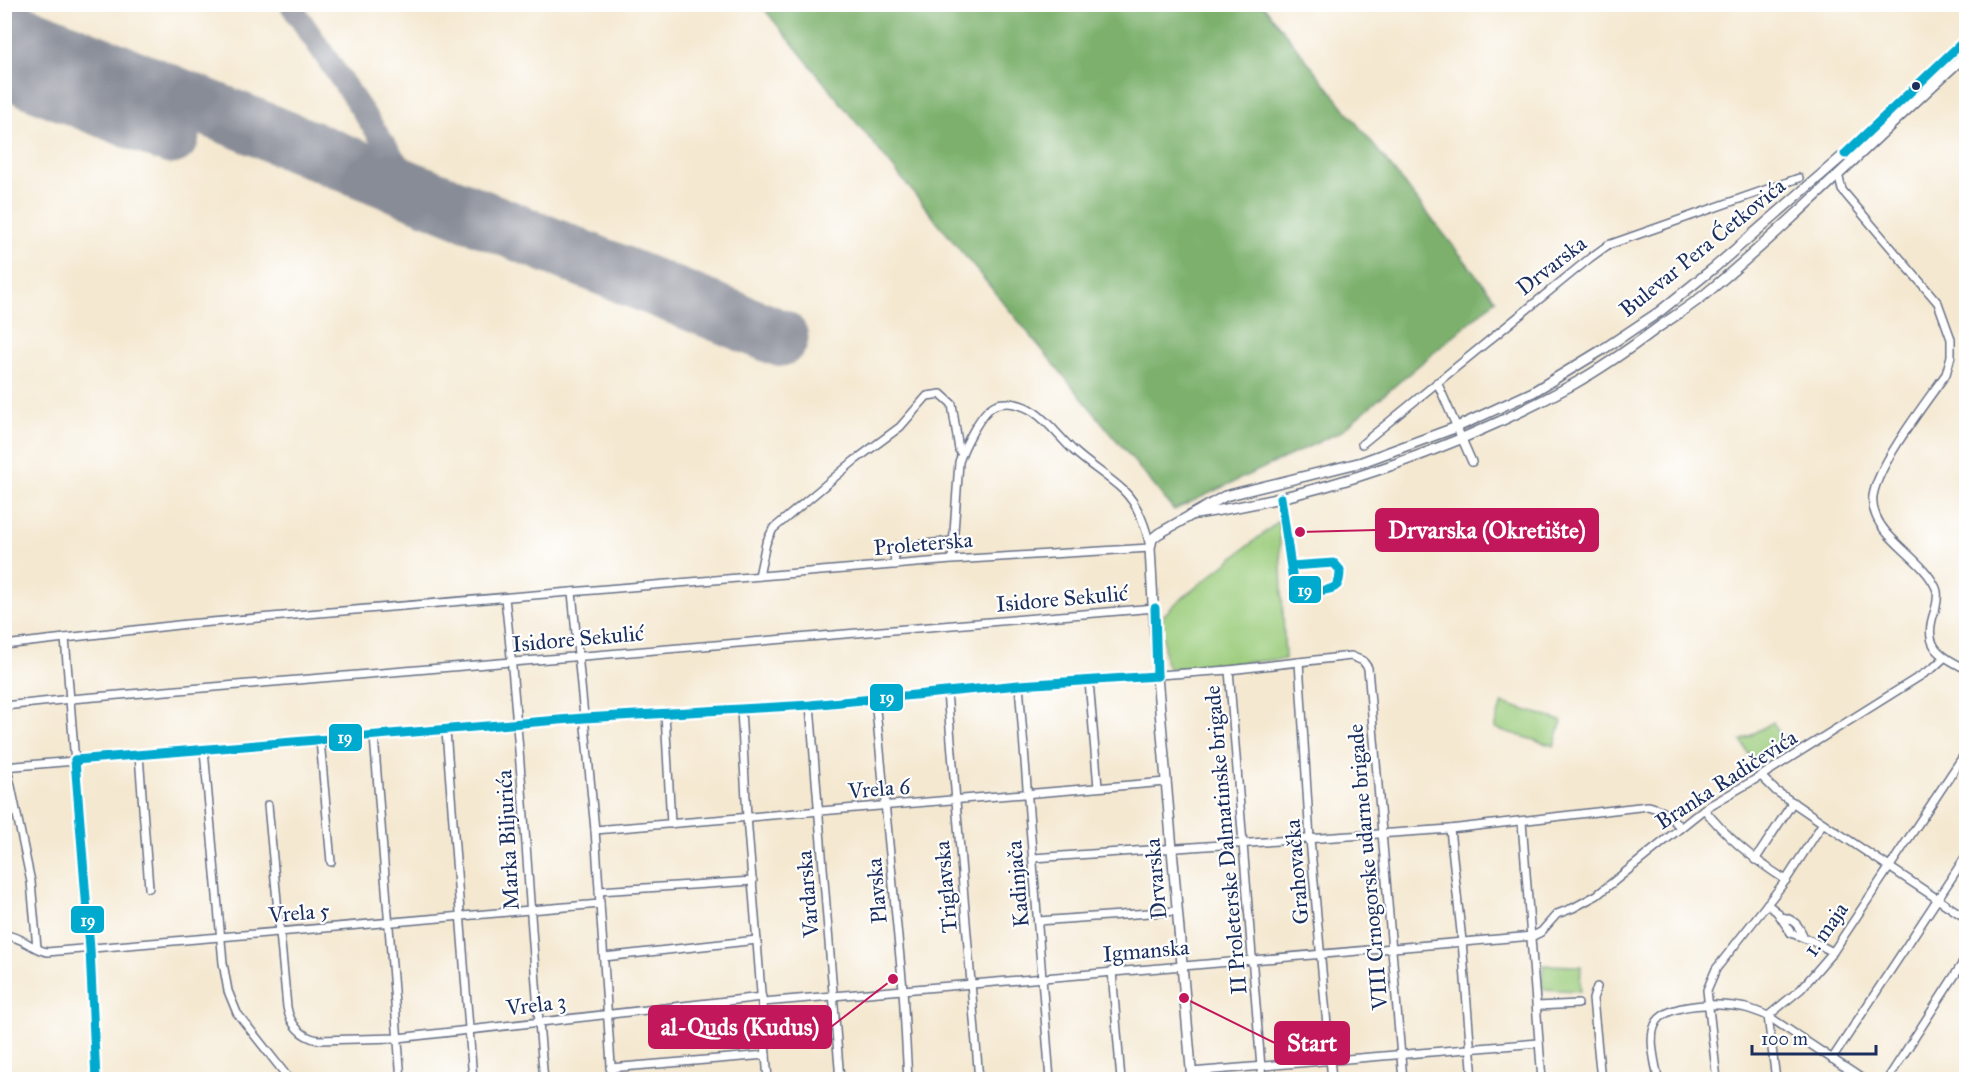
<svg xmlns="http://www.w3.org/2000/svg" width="1971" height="1084" font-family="'IM FELL Great Primer',serif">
	<rect width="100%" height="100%" fill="#fff"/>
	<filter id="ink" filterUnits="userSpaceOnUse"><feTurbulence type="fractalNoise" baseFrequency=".0167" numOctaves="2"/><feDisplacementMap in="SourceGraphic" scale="12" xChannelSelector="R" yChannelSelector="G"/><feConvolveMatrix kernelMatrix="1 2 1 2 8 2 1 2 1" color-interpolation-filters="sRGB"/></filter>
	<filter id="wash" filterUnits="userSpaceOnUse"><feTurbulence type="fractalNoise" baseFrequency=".008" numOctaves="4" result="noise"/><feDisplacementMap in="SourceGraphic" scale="24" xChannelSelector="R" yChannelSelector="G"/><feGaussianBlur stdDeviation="1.35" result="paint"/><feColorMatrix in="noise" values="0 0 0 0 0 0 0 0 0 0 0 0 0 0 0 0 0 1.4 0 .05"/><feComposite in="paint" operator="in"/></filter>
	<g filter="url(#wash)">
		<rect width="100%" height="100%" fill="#f4e8d0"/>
		<g fill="#9bcc7c" stroke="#5b7e6d" stroke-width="1.5">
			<polygon points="1279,521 1285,659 1170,669 1165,661 1162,617 1175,604"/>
			<polygon points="1502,703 1562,721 1554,746 1494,728"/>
			<polygon points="1773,722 1784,742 1752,760 1741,741"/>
			<polygon points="1543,965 1581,966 1580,991 1542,989"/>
		</g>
		<polygon fill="#7cb06c" stroke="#4c7065" stroke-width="1.5" points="761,5 1263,5 1496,300 1340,432 1174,510 960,250"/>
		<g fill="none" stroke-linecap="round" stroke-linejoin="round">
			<g stroke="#888c97" stroke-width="22">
				<polyline points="290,4 396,161 410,179 426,196"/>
				<polyline points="380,177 391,173 396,161"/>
			</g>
			<g stroke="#888c97" stroke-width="57">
				<polyline points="4,26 780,338"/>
				<polyline points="4,69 171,136"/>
			</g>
		</g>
	</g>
	<g filter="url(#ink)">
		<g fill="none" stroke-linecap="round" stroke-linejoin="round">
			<g stroke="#677086" stroke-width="10">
				<g id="minor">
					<path d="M1838,174L1842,190L1938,303L1951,339V356L1946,374C1926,402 1878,464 1873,496C1871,509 1878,523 1887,533C1902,551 1926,566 1936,588C1939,595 1937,603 1935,610C1922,645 1937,654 1966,669"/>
					<polyline points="1437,382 1472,462"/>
					<polyline points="1362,444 1590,258 1608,245 1799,178"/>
					<polyline points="895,565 894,552 898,547 952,541"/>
					<polyline points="759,576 766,543 773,529 854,461 900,427 927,396 941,394 952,404 959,450 962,454"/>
					<polyline points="572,592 595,830 612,1080"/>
					<path d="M505,598C523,758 529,919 544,1080"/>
					<polyline points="65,638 90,949 96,1080"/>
					<path d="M4,645L187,624L952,560L1150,548C1147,529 1138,504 1123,490C1108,476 1089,465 1073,450C1060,438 1049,422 1034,412C1024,405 1007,400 995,405C981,411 963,449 959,462L952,560"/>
					<polyline points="1299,662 1310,839 1332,1080"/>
					<polyline points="1229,670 1262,1080"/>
					<polyline points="1089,681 1098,787"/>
					<polyline points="1019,685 1050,1080"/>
					<polyline points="947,692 979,1080"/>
					<polyline points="875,699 903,989 908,1080"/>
					<polyline points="810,705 840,1080"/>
					<polyline points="4,706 71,699 1155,608"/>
					<polyline points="741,709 747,817 768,1080"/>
					<polyline points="665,714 671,824"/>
					<polyline points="446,731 473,1080"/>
					<polyline points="374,736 401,1080"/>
					<polyline points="320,740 331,862"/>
					<polyline points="204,750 223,963 228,991 237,1013 290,1080"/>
					<polyline points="139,755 149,888"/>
					<polyline points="4,767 584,718 810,705 1019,685 1229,670 1351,656 1363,661 1368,668 1403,1080"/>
					<polyline points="7,767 31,882 37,948"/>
					<polyline points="1761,776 1776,791 1823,823 1966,918"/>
					<path d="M268,805L287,1007C290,1024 301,1037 318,1040L398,1038L762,997"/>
					<path d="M1704,809C1727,838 1754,860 1786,880"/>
					<polyline points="1522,822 1542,1080"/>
					<polyline points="1450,829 1462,941 1473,1080"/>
					<polyline points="595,830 1166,782"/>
					<path d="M1033,858L1450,829L1648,806C1662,809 1671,816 1680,827"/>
					<polyline points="1755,860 1793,802"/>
					<polyline points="599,891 753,881"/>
					<polyline points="1767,904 1777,912 1791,933 1812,941 1833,952"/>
					<path d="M1781,917C1794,919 1799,925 1804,938"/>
					<polyline points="1038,921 1177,911"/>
					<path d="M4,935C24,937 31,949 47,952L600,904"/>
					<polyline points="604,957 757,940"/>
					<polyline points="1112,971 1121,1080"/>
					<polyline points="1597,987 1593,999 1601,1080"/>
					<polyline points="763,1002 1533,936 1541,932 1557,914 1573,908 1597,895 1704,809 1761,776 1933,668 1945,657"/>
					<polyline points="1537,1006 1578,1004"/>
					<polyline points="1768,1016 1864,1080"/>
					<polyline points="1768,1016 1776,1080"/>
					<polyline points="1832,1059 1966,856"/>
					<polyline points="610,1068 766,1055"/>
					<polyline points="1191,1072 1539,1043"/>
					<path d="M1658,1080C1656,1064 1648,1040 1655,1025C1665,1001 1725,1003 1746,1008C1754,1010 1761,1013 1768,1016L1801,989L1833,952L1966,752"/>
					<polyline points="1717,1080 1707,990 1716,969 1786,880 1823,823"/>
					<polyline points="1887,1080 1966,958"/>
					<polyline points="1966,1080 1966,1078"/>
				</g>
			</g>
			<g stroke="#677086" stroke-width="12">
				<g id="secondary">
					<path d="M1196,514C1326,495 1457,448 1572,385C1603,368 1632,347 1660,326C1676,315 1694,304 1709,291C1798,217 1880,133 1966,55"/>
					<polyline points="1192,1080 1157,676 1150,548 1152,539 1158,534 1225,496 1362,462 1457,427 1533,392 1602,350 1659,312 1715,267 1845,154 1966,39"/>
				</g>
			</g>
			<use href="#minor" stroke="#fff" stroke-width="7"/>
			<use href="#secondary" stroke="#fff" stroke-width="9"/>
			<g stroke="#fff" stroke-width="14">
				<g id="bus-1">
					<polyline points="1845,154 1966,39"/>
					<path d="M1281,498L1293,581L1294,586C1302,592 1330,593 1337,585C1340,581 1340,574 1340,570L1334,563L1291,566"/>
					<polyline points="1155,608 1157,676"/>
					<polyline points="75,760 584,718 810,705 1019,685 1157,676"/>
					<polyline points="75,760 90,949 96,1080"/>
				</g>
			</g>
			<use href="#bus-1" stroke="#00a9ce" stroke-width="9"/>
		</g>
	</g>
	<circle fill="#1b2f5e" stroke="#fff" stroke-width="2" cx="1916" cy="86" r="5"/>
	<g text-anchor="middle" stroke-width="4.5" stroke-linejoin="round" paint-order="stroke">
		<g font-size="22" fill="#1b2f5e" stroke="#fff">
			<text transform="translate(1702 247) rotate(-39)" y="8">Bulevar Pera Ćetkovića</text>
			<text transform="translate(1551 265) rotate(-38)" y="8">Drvarska</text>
			<text transform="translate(923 543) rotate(-5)" y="8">Proleterska</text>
			<text transform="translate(1062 598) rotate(-5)" y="8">Isidore Sekulić</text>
			<text transform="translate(578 638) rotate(-5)" y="8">Isidore Sekulić</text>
			<text transform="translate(1726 779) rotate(-33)" y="8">Branka Radičevića</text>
			<text transform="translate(879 788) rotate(-5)" y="8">Vrela 6</text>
			<text transform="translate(507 840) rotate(-93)" y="8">Marka Biljurića</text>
			<text transform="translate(1225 840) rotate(-95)" y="8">II Proleterske Dalmatinske brigade</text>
			<text transform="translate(1367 867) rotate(-95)" y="8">VIII Crnogorske udarne brigade</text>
			<text transform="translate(1296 872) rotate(-95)" y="8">Grahovačka</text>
			<text transform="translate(1155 879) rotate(-95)" y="8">Drvarska</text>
			<text transform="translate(1017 884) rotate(-95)" y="8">Kadinjača</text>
			<text transform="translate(945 887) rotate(-95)" y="8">Triglavska</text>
			<text transform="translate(876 891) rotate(-95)" y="8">Plavska</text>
			<text transform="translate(807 894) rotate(-95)" y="8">Vardarska</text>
			<text transform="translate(299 912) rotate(-5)" y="8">Vrela 5</text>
			<text transform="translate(1825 929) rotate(-55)" y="8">1. maja</text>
			<text transform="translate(1146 950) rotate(-5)" y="8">Igmanska</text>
			<text transform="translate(536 1004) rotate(-7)" y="8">Vrela 3</text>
		</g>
	</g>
	<path fill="none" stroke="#c2185b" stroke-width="2" d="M1300 532L1376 530M893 979L831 1027M1184 998L1275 1043"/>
	<g fill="#c2185b" stroke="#fff" stroke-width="2">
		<circle cx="1300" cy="532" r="6"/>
		<circle cx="893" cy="979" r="6"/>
		<circle cx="1184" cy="998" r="6"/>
	</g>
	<g fill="#c2185b" stroke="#c2185b" stroke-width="2">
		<rect x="1376" y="509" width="222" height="42" rx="6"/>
		<rect x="649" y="1006" width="182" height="42" rx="6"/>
		<rect x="1275" y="1022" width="74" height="42" rx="6"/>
	</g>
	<g font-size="24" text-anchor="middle" font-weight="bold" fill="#fff">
		<text x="1487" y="538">Drvarska (Okretište)</text>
		<text x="740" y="1035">al-Quds (Kudus)</text>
		<text x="1312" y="1051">Start</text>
	</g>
	<g stroke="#fff" stroke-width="2">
		<rect x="1288" y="575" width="34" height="29" rx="6" fill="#00a9ce"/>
		<rect x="869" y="683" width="35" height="29" rx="6" fill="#00a9ce"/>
		<rect x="328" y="723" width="35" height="29" rx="6" fill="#00a9ce"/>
		<rect x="70" y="905" width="35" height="29" rx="6" fill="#00a9ce"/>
	</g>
	<g font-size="16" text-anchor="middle" font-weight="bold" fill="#fff">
		<text x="1305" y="596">19</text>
		<text x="887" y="703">19</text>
		<text x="345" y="743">19</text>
		<text x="88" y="926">19</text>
	</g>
	<rect width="1971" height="1084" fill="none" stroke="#fff" stroke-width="24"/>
	<path d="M1752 1045v9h124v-9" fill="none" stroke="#1b2f5e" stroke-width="3"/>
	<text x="1761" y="1045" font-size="18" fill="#1b2f5e" stroke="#ffffff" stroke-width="4.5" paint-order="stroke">100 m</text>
</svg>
